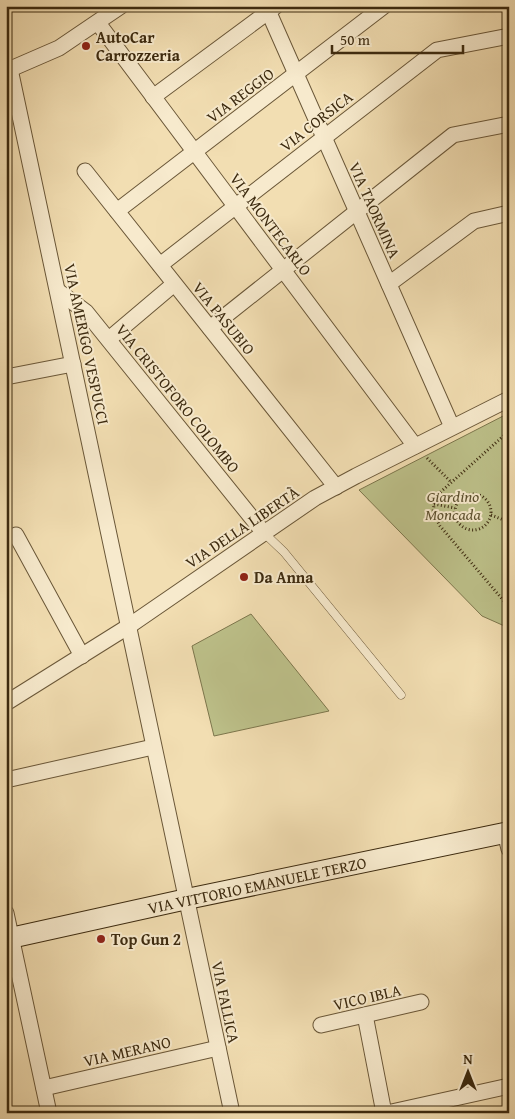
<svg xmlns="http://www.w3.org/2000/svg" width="515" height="1119" font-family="'Gentium Book Plus',serif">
	<rect width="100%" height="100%" fill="#f2deb2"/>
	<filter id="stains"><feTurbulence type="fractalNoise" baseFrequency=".004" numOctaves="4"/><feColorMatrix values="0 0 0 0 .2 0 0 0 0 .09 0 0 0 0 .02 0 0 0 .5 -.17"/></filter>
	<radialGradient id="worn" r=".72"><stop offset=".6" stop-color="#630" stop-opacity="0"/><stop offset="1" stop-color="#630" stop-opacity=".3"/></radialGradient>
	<g fill="#bdc18a" stroke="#7c764c">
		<polygon points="509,413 509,628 482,616 359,490"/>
		<polygon points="251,614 329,711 214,736 192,646"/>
	</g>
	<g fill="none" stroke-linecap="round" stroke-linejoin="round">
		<g stroke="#6a5738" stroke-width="9">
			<polyline id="lane" points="264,533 284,552 401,695"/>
		</g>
		<g stroke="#6a5738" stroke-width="17">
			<g id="street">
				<polyline points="266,6 452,427"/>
				<polyline points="98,23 415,446"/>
				<polyline points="10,69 232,1113"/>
				<polyline points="6,71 59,48 121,6"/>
				<polyline points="153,97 276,6"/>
				<polyline points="85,171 336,487"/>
				<polyline points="117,211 384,6"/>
				<polyline points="160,265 437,50 509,36"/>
				<polyline points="389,284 474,221 509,213"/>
				<polyline points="58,291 86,312 264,533"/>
				<polyline points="210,328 453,135 509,124"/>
				<polyline points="109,339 174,284"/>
				<polyline points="6,377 73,364"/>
				<polyline points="16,535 82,656"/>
				<polyline points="6,703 129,626 315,498 356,476 509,399"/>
				<polyline points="6,780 153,747"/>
				<polyline points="505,832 509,849"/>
				<polyline points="6,913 49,1113"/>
				<polyline points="365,1015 384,1113"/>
				<polyline points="321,1025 421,1002"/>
				<polyline points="44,1088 218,1048"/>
				<polyline points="387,1113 509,1086"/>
			</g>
		</g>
		<g stroke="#3c2a0f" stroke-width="22">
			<polyline id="secondary" points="6,939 187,899 509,832"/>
		</g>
		<g stroke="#3c2a0f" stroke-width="3" stroke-dasharray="1 2.5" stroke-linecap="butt">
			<polyline points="509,431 435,497 433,513 440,526 509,607"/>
			<polyline points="506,433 509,443"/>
			<polyline points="427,458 451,482"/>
			<circle cx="473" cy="512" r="18"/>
			<polyline points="434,504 455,508"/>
			<polyline points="491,515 509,522"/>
		</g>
		<use href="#lane" stroke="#f7eacd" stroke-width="8"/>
		<use href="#street" stroke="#f7eacd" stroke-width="15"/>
		<use href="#secondary" stroke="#f7eacd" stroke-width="20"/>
	</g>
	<g fill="#8f2418" stroke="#f7eacd" stroke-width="2">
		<circle cx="86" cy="46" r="5"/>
		<circle cx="244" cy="577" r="5"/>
		<circle cx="101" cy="939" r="5"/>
	</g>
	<g text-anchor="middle" stroke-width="4" stroke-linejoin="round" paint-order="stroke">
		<g font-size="16" font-weight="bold" fill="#3c2a0f" stroke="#f7eacd" text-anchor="start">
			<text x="96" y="43">AutoCar<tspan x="96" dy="18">Carrozzeria</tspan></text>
			<text x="254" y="583">Da Anna</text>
			<text x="111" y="945">Top Gun 2</text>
		</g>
		<g font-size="16" fill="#3c2a0f" stroke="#f7eacd">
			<text transform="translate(240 95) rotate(-37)" y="6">VIA REGGIO</text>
			<text transform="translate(316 121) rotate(-38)" y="6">VIA CORSICA</text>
			<text transform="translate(375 210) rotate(66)" y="6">VIA TAORMINA</text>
			<text transform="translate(271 224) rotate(53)" y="6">VIA MONTECARLO</text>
			<text transform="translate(224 318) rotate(51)" y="6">VIA PASUBIO</text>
			<text transform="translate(87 344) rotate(78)" y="6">VIA AMERIGO VESPUCCI</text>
			<text transform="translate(178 398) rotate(51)" y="6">VIA CRISTOFORO COLOMBO</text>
			<text transform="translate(242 527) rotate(-34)" y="6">VIA DELLA LIBERTÀ</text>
			<text transform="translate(257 885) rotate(-12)" y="6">VIA VITTORIO EMANUELE TERZO</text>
			<text transform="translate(367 997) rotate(-13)" y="6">VICO IBLA</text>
			<text transform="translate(226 1002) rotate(78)" y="6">VIA FALLICA</text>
			<text transform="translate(127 1051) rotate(-13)" y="6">VIA MERANO</text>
		</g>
		<g font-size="16" font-style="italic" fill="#5c502e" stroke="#f7eacd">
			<text x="453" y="502">Giardino<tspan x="453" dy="18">Moncada</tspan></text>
		</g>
	</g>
	<rect width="515" height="1119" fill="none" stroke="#f2deb2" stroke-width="25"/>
	<rect x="8" y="8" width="500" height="1104" fill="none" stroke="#3c2a0f" stroke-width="2.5"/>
	<rect x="12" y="12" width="490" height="1094" fill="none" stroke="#3c2a0f"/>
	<g transform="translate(468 1072)" stroke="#f7eacd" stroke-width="4" paint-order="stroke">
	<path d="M0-4L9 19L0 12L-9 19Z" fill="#3c2a0f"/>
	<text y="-8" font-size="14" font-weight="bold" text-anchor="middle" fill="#3c2a0f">N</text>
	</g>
	<path d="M332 45v8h131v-8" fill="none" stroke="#3c2a0f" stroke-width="2.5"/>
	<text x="340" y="45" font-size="15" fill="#3c2a0f" stroke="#f7eacd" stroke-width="4" paint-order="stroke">50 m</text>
	<rect width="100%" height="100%" filter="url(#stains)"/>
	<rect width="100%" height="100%" fill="url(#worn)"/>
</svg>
